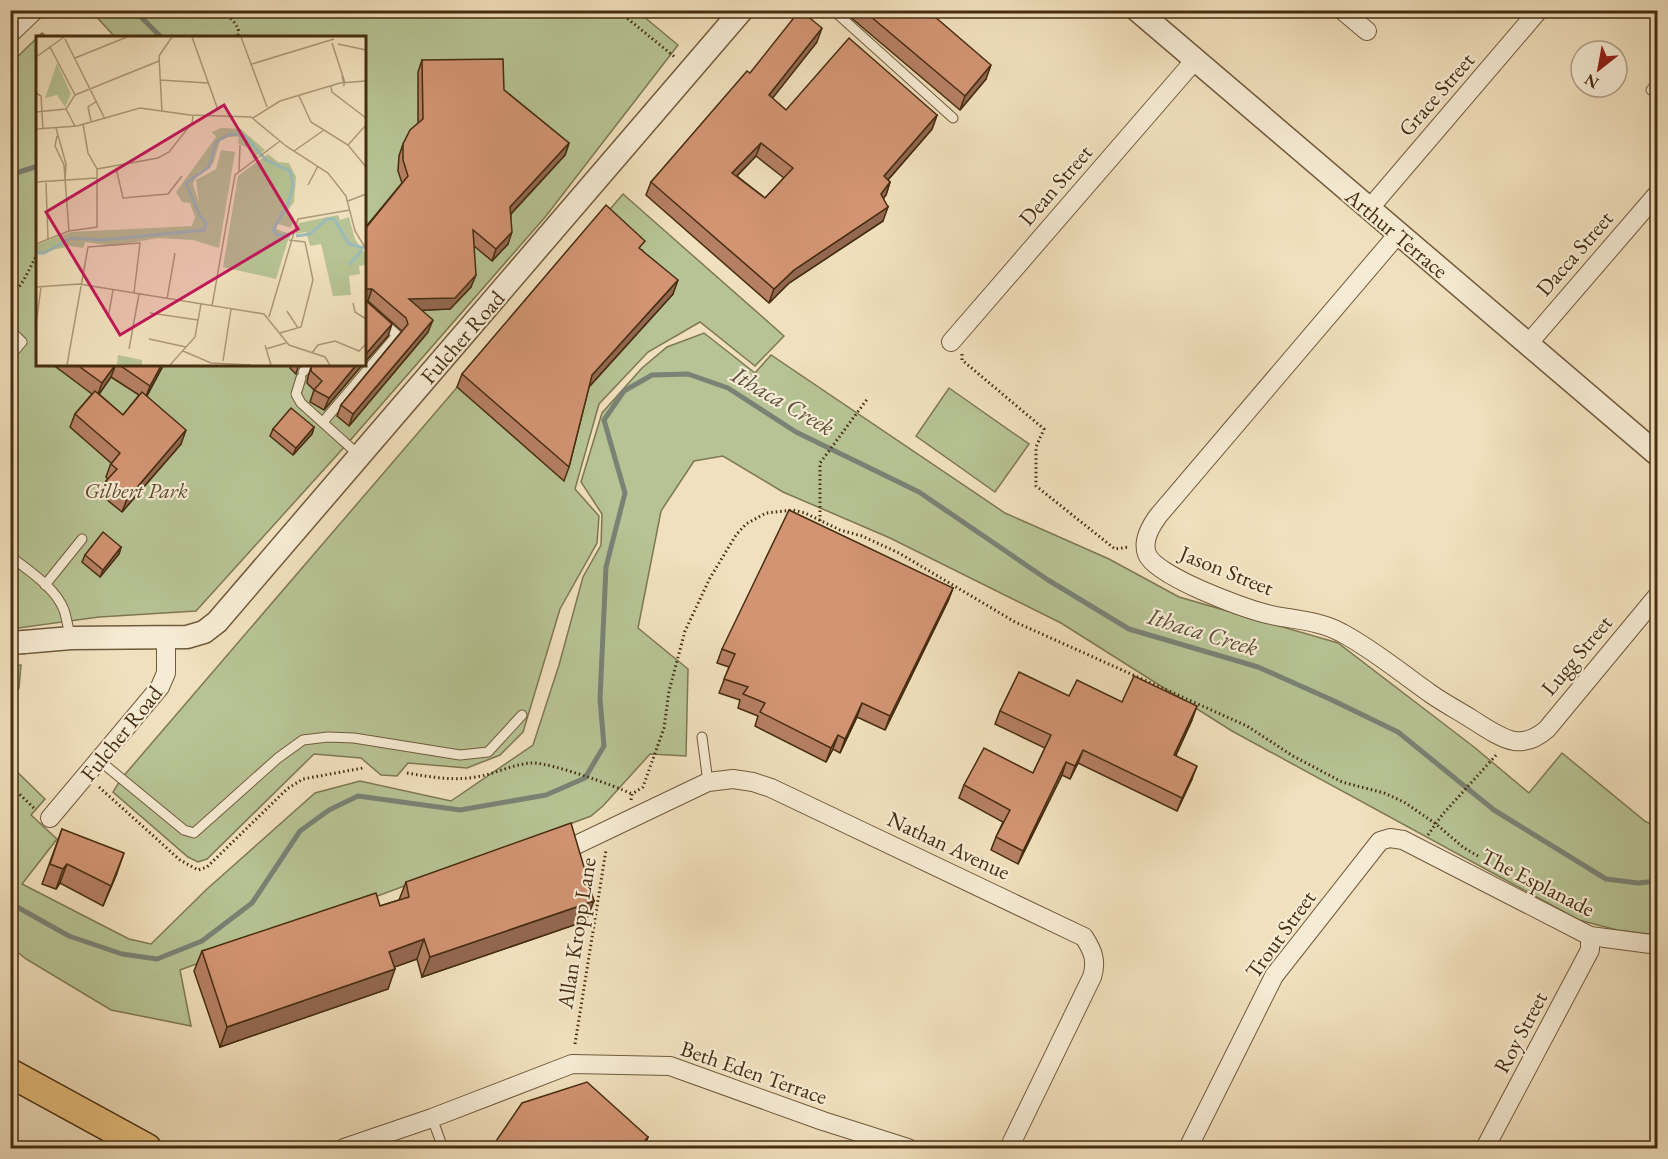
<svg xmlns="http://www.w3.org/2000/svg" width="1668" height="1159" font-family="'EB Garamond',serif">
	<rect width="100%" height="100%" fill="#f1e0bd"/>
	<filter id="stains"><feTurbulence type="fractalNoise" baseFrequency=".00333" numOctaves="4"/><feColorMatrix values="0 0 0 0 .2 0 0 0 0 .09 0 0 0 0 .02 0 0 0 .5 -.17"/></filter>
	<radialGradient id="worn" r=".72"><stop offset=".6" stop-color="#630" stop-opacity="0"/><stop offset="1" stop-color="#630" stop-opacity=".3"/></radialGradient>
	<g fill="#b7c394" stroke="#7e7852" stroke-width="1.5">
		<polygon points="91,11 637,11 678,45 546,216 347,444 196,611 99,617 11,629 11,63 42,33 47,37 38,38 38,364 364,364 364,38 115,37"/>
		<polygon points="623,194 784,336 755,366 700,322 648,352 599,404 575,489 599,516 597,543 560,609 523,732 500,755 467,768 408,763 397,776 381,775 361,758 314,754 207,859 198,862 188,857 113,792 121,779"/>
		<polygon points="704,333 755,373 771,355 1005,513 1109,559 1179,597 1338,643 1474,747 1529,793 1562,753 1646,822 1657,825 1657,935 1617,930 1579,920 1232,731 1061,623 890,538 783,492 723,456 694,461 661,511 638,628 688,669 686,756 650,754 603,806 591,816 180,970 191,1026 111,1010 26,959 11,947 10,765 45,799 31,815 57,839 22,884 129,939 151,944 207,889 315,793 360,781 451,801 533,745 559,665 583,577 601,545 602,514 581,482 602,413 642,368 667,347"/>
		<polygon points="949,388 1029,444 995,492 916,436"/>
		<polygon points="21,665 19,688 11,702 11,666"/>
	</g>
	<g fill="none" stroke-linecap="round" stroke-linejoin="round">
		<g stroke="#7a8275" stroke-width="5">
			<polyline points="134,10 162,38"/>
			<polyline points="10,175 38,166"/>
			<polyline points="10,903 69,936 122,954 157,959 202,941 252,903 300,831 329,810 358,796 460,810 546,795 585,778 604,746 600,699 606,567 625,493 604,420 624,391 652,375 688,374 728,388 796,432 919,492 1048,580 1129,629 1258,667 1332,700 1398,732 1494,810 1606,879 1638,883 1658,881"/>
		</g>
		<g stroke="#715a3b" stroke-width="11">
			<g id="service">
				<polyline points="833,10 953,118"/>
				<polyline points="1651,90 1658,82"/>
				<polyline points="10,339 16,336 22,342 10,356"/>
				<polyline points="303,372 310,364"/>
				<polyline points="301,378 296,394 301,403 360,456"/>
				<polyline points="323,422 397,335 364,306"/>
				<path d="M10,556C29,571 55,587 64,610C67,619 68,629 71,638"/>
				<polyline points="45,585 82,539"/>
				<polyline points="702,737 708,782"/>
				<polyline points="100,761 184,830 194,833 278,758 303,740 328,737 354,738 460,755 488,752 522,715"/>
				<polyline points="432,1118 443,1148"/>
			</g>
		</g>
		<g stroke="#715a3b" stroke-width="20">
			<g id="minor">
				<polyline points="1342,10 1367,31"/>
				<polyline points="10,34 35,10"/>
				<polyline points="1369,209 1539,10"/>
				<path d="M1398,234L1158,516C1150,527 1142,541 1147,554C1155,576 1243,608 1267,614C1292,620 1319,620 1342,633C1374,650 1401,673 1431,694C1444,703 1457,710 1470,718C1483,726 1499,738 1514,741C1528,743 1538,737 1547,729L1658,595"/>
				<polyline points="951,342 1195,60"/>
				<polyline points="1528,344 1658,193"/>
				<polyline points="50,818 160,687 166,673 166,638"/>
				<path d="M576,845L708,782L733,779L753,782L771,788L1084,937C1093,951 1097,961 1092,977L1009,1148"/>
				<polyline points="344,1148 432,1118 572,1064 670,1066 823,1121 908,1148"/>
				<polyline points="1188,1148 1274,976 1380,841 1390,838 1403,840 1590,936 1658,945"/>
				<polyline points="1485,1148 1590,950 1590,936"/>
			</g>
		</g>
		<g stroke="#715a3b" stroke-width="25">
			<g id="tertiary">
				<polyline points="1137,10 1658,455"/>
				<polyline points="24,642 71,638 187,637 204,632 217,622 742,10"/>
			</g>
		</g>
		<g stroke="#462d10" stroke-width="31">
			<polyline id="primary" points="10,1073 147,1148"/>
		</g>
		<g stroke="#462d10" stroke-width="3" stroke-dasharray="1.5 3" stroke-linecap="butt">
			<path d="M220,10C229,17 237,22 239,33L237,38"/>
			<polyline points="617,10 676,58"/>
			<path d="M10,296C24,285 29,268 38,253"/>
			<polyline points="962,354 962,360 1044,429 1036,447 1036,486 1115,549 1129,547"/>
			<polyline points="820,521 820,463 868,398"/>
			<polyline points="10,679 15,663"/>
			<path d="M407,773C431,777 452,781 476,777C496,774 514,763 534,763C554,764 613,785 632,794"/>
			<polyline points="10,785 36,810"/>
			<polyline points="99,787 180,860 198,870 207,867 287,789 303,779 363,768"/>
			<polyline points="631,800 632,794 643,787 664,728 669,691 685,631 710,578 736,535 746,524 766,513 793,510 805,513 840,530 862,536 899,553 1015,622 1247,726 1293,756 1342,782 1384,793 1404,802 1436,824 1464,848 1478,856"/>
			<polyline points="1428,835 1442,815 1498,753"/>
			<polyline points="575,1044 606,850"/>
		</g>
		<use href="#service" stroke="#f6ebd4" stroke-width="9"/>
		<use href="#minor" stroke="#f6ebd4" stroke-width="18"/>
		<use href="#tertiary" stroke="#f6ebd4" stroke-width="22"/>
		<use href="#primary" stroke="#e8c07e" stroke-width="28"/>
		<g stroke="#715a3b" stroke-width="25" stroke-linecap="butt">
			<polyline id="tertiary-bridge" points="10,643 24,642"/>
		</g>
		<use href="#tertiary-bridge" stroke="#f6ebd4" stroke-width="22"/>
	</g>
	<g fill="#b57f63" stroke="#462d10" stroke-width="1.5" fill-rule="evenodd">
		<polygon points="842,10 927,10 986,79 960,110"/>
		<path d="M817,42L772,98L786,110L937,115L932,129L888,180L890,182L886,195L883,198V221L789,283L769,303L646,195L651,182L750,73ZM756,156L784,178L765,198L737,176Z"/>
		<polygon points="422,60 504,90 569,143 565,155 511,214 508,244 492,261 474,246 471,287 450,309 422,310 428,332 349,426 337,416 341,405 402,331 368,301 366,301 388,336 364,363 364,229 402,183 398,171 399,156 403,144 418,123 418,72"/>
		<polygon points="642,250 673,294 589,387 569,467 564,481 457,387 462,374"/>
		<path d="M52,364H164L147,396L181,444L122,512L101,495L106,481L108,479L106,477L111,463L70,427L75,414L92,394ZM111,377L139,395L123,415L99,394Z"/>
		<polygon points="291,364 301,364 298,367 296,374 290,368"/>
		<polygon points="312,364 363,364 324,410 310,402 314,390 307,383 308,377"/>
		<polygon points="314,427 312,434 293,455 270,436 273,429"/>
		<polygon points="121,547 119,554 100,577 82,562 85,555"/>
		<polygon points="953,588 948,601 885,730 857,717 840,753 833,749 826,762 755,726 758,716 738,708 740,700 719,693 729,667 717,663 722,649"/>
		<polygon points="1069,696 1122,702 1192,720 1176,755 1192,779 1177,811 1078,763 1070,779 1062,775 1018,864 991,850 996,837 1003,822 959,798 964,785 1033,773 1045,748 995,724 1000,711"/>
		<polygon points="62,829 117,873 103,906 60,883 56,889 42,884"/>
		<polygon points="406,882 586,921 422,977 417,959 394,967 388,989 220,1047 194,971 202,951 380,906 399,900"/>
		<polygon points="648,1137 643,1149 492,1149 494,1144"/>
	</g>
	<g fill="#936850" stroke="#462d10" stroke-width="1.5">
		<polygon points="822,28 817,42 764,109 769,95"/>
		<polygon points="991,65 986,79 960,110 965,96"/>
		<polygon points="937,115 932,129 879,190 884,176"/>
		<polygon points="569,143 565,155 506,219 510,207"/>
		<polygon points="761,143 756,156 727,186 732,173"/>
		<polygon points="890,182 886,195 877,208 881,194"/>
		<polygon points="888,207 883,221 789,283 769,303 774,289 794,270"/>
		<polygon points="512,232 508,244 492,261 496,249"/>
		<polygon points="476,275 471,287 450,309 405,311 409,299"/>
		<polygon points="678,280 673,294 587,389 592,375"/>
		<polygon points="364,289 372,289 368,301 364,301"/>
		<polygon points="433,320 428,332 349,426 353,414"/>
		<polygon points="392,324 388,336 364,363 364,356"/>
		<polygon points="116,364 111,377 97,397 102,383"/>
		<polygon points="162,364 164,364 145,399 150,386"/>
		<polygon points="357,364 363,364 324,410 329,398"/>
		<polygon points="314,427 312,434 293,455 296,448"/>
		<polygon points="186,430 181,444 122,512 127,499"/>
		<polygon points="121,547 119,554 100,577 103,570"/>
		<polygon points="953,588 948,601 885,730 890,716"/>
		<polygon points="862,703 857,717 840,753 845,739"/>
		<polygon points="1197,706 1192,720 1170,768 1174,755"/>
		<polygon points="838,735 833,749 826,762 831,748"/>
		<polygon points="1083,750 1078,763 1070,779 1075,766"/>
		<polygon points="1066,762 1062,775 1018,864 1023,851"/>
		<polygon points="1197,766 1192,779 1177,811 1182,798"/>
		<polygon points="124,853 117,873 103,906 111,886"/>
		<polygon points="67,864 60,883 56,889 63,869"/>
		<polygon points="594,901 586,921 422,977 430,957"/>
		<polygon points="424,939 417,959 381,972 389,952"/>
		<polygon points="395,969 388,989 220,1047 227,1027"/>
		<polygon points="648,1137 643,1149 637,1149"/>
	</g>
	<g fill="#d29473" stroke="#462d10" stroke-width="1.5" fill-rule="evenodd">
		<path d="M800,10L822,28L769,95L786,110L849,38L937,115L884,176L890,182L881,194L888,207L794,270L774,289L651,182L747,71L750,73ZM761,143L793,168L765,198L732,173Z"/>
		<polygon points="863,10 927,10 991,65 965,96"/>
		<polygon points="503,59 504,90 569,143 510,207 512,232 496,249 473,230 476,275 455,298 409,299 433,320 353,414 341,405 408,324 406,318 372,289 364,289 365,229 408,176 403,160 403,144 410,130 423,119 422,60"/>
		<polygon points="606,205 645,241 639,248 678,280 592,375 569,467 462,374"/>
		<polygon points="364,299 392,324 364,356"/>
		<polygon points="76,364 116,364 102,383"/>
		<polygon points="118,364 162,364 150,386"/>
		<polygon points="312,364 357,364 329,398 314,390 322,381 311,371"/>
		<polygon points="95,391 123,415 142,392 186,430 127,499 106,481 117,469 111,464 120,453 75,414"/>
		<polygon points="291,408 314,427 296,448 273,429"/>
		<polygon points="789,510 953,588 890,716 862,703 845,739 838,735 831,748 760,712 765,703 743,694 748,687 724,679 735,654 722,649"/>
		<polygon points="103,532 121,547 103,570 85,555"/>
		<polygon points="1019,672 1069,696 1077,680 1122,702 1134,676 1197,706 1174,755 1197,766 1182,798 1083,750 1075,766 1066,762 1023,851 996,837 1010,810 964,785 984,748 1033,773 1051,735 1000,711"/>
		<polygon points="571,823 594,901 430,957 424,939 389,952 395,969 227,1027 202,951 376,893 380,906 409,897 406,882"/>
		<polygon points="62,829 124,853 111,886 67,864 63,869 50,864"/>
		<polygon points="587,1082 648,1137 637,1149 500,1149 494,1144 522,1103"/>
	</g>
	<g text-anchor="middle" stroke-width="4.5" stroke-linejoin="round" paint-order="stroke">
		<g font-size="22" fill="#462d10" stroke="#f6ebd4">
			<text transform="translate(1436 94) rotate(-49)" y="8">Grace Street</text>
			<text transform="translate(1055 185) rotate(-49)" y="8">Dean Street</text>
			<text transform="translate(1397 233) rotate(40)" y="8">Arthur Terrace</text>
			<text transform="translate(1574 253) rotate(-49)" y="8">Dacca Street</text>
			<text transform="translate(462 337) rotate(-49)" y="8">Fulcher Road</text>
			<text transform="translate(1227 570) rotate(22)" y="8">Jason Street</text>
			<text transform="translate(1576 655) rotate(-50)" y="8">Lugg Street</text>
			<text transform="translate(121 733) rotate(-51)" y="8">Fulcher Road</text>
			<text transform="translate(949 845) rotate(25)" y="8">Nathan Avenue</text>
			<text transform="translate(1538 882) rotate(27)" y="8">The Esplanade</text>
			<text transform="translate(576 933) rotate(-81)" y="8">Allan Kropp Lane</text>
			<text transform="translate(1280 934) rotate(-54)" y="8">Trout Street</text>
			<text transform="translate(1520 1032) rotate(-62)" y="8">Roy Street</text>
			<text transform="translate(754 1072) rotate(19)" y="8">Beth Eden Terrace</text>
		</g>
		<g font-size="22" font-style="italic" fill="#5d4b2a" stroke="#f6ebd4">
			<text x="136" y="498">Gilbert Park</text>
		</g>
		<g font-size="24" font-style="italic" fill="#5c503a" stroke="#f6ebd4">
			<text transform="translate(783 401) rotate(30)" y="8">Ithaca Creek</text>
			<text transform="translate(1203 632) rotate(17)" y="8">Ithaca Creek</text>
		</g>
	</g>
	<g transform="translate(36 36)">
		<rect width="330" height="330" fill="#f1e0bd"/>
		<path d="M21,27L35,58L29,71L21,59L9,62ZM185,92L205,93L229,114L217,123L216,114L202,107L203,100L185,102L177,128L162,136L157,148L163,167L160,144L180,133L185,114L199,116L183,212L157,204L122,202L78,210L49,206L47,212L34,210L0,218V209L35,196L156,190L159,181L154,167L146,166L140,156L180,101L176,96ZM232,118L242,126L253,127L260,141L258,166L252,174L258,182L255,192L242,188L240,193L254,198L240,243L187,231L202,140ZM302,179L304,184L313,181L319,203L330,219V229L323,230L324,238L313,240L315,259L297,260L285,208L274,210L270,196L259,198L263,187ZM82,319L106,324V329H81Z" fill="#b7c394"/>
		<path fill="none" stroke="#9cbbb8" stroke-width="3" d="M260,200L274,198L291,183H298L313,208L328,212M0,217H8L35,202L66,204L168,194L170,187L164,180L150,147L173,131L180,106L194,98L209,100L230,124L254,135L257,149L252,168L237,194L241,199L254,200M313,229L326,214"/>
		<path fill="none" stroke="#ad9878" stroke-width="1.5" d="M156,1L182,74M205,1L231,71M29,3L69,83M296,7L309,47L308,49L306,40M302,8L330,14M14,11L39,59L30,73L39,90M0,21L28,1M39,22L91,1M216,28L298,3M124,44L172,47M295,50L296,56L330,82M0,57L5,60L7,93M39,59L123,25M263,60L275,86L312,109L330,131M0,76L30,73M126,76L123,20L136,1M217,82L244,65L304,47L330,45M55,85L52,71L61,65M20,92L30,128L29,145M0,93L41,90L104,72L154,79L215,81L250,110L292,137L310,160L319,195L330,213M21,100L19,110L28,129L33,195M312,109L330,89M258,115L288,94M80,132L87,162L132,158L146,140M61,133L122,122L133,116L156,87L157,80M203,135L204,109M0,146L61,142M10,147L12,203M272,149L282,130M312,165L330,158M262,183L314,174M0,208L33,195L61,191V133L52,117L47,88M0,251L43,248L228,278L253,309L289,321L294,329M131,263L139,217M317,267L319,276L330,283M176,270L199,139L244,105M251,275L262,292M114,277L162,284M233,281L262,183M72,282L77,254M0,289L5,251M244,297L265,291L277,244L269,206L253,204M113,303L150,311M229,309L235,329M93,313L103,258M230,313L250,307M147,315L175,327L215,329M276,317L282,309L299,305L323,315L330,308M187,325L195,273M31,329L52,211L104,207L98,257M134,329L159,301L165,268"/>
		<path fill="#c2185b" fill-opacity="0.15" stroke="#c2185b" stroke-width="3" d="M188,69L262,193L84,299L10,176Z"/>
		<rect width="330" height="330" fill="none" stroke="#462d10" stroke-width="3"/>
	</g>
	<rect width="1668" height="1159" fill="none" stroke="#f1e0bd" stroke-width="36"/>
	<rect x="12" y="12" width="1644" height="1135" fill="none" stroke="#462d10" stroke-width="3"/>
	<rect x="18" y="18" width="1632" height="1123" fill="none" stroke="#462d10" stroke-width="1.5"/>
	<g transform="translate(1599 69) rotate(211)"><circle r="28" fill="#f6ebd4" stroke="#b09f86" stroke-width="1.5"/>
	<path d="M0-4.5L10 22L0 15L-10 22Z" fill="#8f2418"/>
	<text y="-9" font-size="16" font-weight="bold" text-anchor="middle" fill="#462d10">N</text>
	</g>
	<rect width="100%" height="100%" filter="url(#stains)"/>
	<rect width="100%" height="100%" fill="url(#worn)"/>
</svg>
